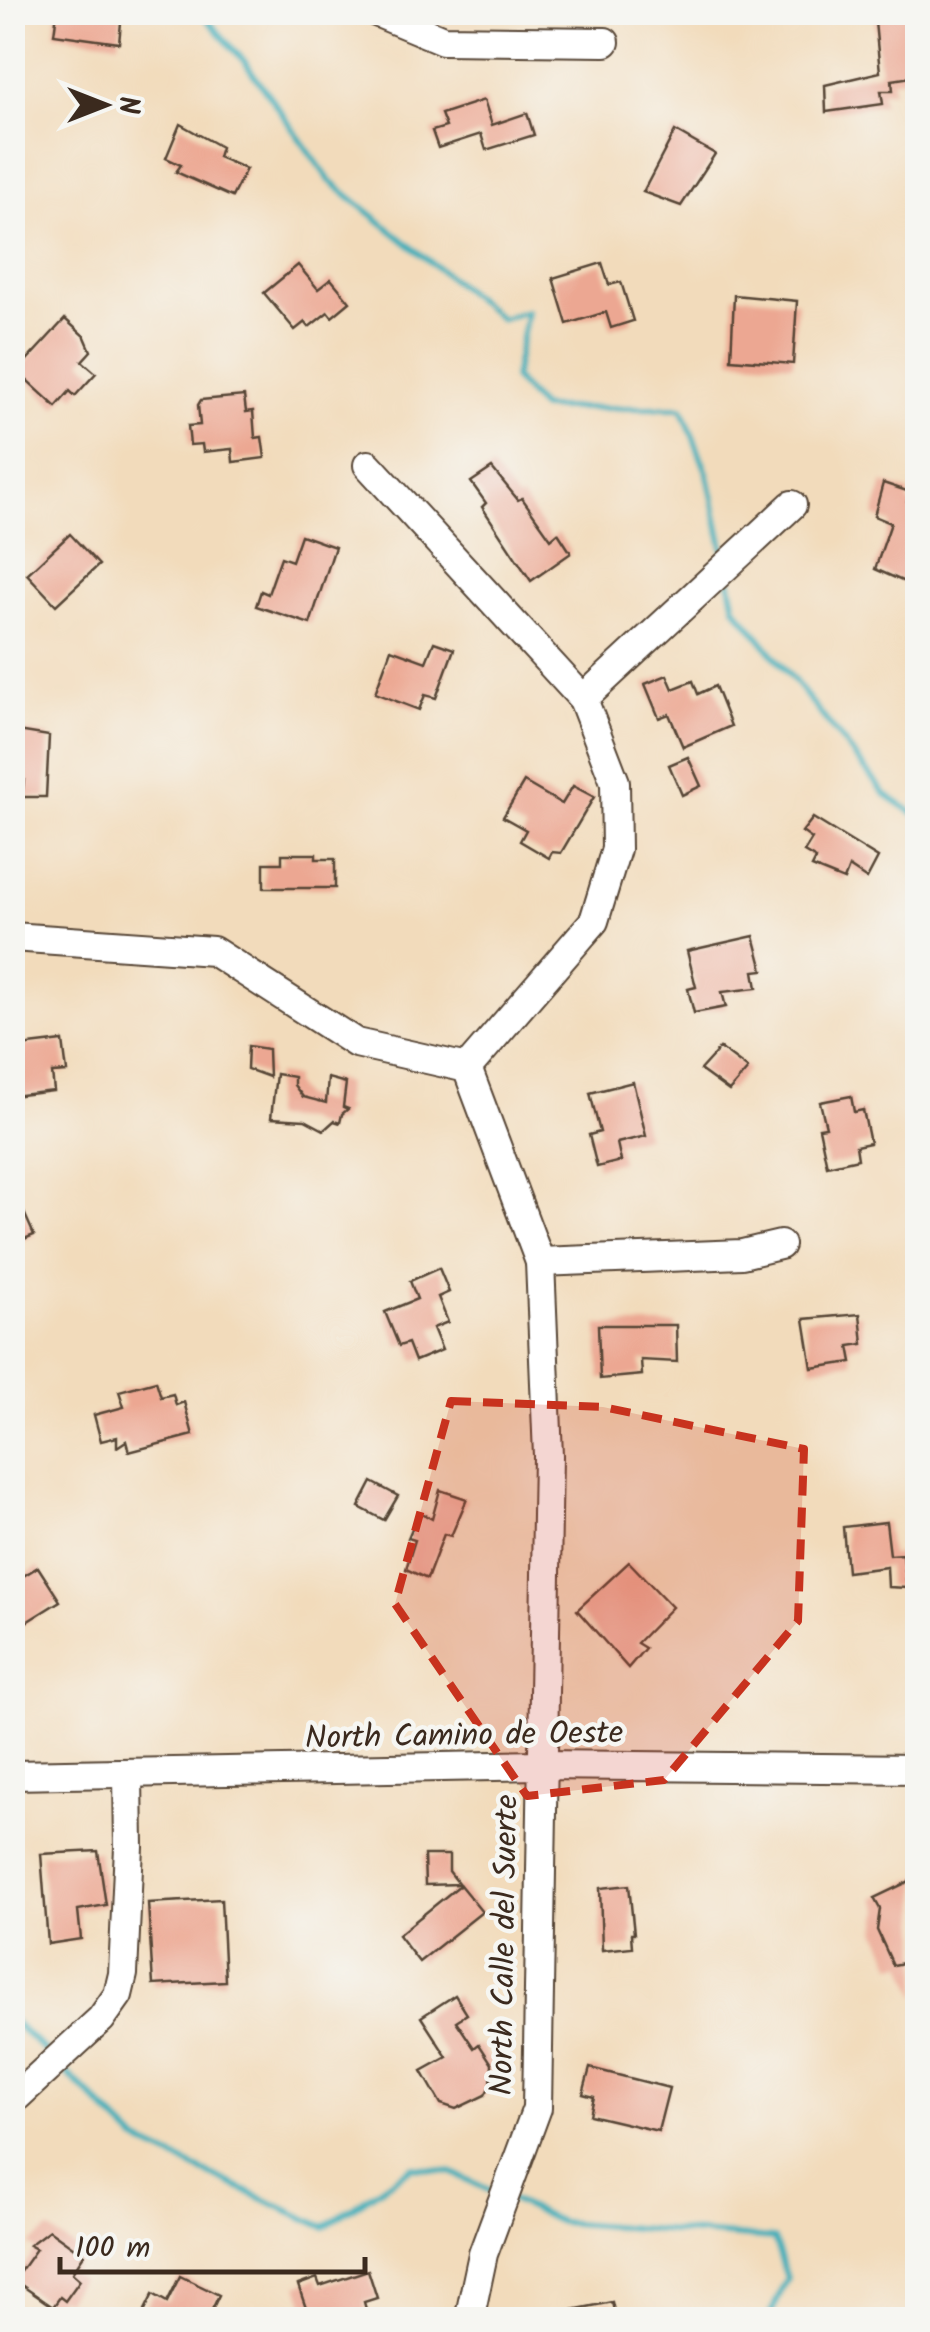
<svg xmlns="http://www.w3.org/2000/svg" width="930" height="2332" font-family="Kalam,sans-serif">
	<rect width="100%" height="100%" fill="#f6f6f2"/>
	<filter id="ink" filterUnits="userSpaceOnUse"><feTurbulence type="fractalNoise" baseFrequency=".01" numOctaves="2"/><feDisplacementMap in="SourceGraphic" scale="20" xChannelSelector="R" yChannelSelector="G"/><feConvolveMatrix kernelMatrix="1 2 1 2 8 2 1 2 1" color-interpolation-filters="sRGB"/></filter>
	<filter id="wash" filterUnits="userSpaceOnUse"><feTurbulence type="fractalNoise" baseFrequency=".0048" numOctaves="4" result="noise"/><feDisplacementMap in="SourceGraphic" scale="40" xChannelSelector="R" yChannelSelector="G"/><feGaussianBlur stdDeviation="2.25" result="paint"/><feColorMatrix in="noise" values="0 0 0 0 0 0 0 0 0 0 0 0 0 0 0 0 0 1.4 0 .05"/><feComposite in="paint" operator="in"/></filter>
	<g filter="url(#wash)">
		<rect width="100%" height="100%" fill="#f2dbbb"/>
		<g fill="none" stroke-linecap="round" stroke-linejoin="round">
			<g stroke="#3fafba" stroke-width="6">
				<polyline points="206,12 205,17 245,62 330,181 501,319 527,311 514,378 541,408 682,408 708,475 725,557"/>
				<polyline points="728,574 735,607 885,794 918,816"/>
				<polyline points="12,2020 51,2057"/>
				<polyline points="60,2066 137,2141 324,2227 412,2167 451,2172 495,2193"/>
				<polyline points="511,2200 560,2222 774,2239 787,2278 768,2320"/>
			</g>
		</g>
		<g id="blocks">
			<g fill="#eca792">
				<polygon points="57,12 122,12 119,43 54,34"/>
				<polygon points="874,12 914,12 918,76 892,80 893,91 881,91 883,104 826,112 825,85 880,72"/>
				<polygon points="484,100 492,125 527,113 534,135 486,150 481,134 438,148 432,131 446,127 441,114"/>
				<polygon points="180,124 221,147 218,157 246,169 232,197 176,172 181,165 166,158"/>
				<polygon points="675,131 715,154 681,206 643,192"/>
				<polygon points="602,263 609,285 621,282 633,321 611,328 606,312 567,324 553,278"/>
				<polygon points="298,265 318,289 331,279 350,302 332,317 328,312 309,327 305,322 295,330 264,293"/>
				<polygon points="734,295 797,301 793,364 731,359"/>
				<polygon points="65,319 85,337 91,351 82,361 96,373 75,396 70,391 56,407 17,371"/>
				<polygon points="244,396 246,412 253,411 255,438 262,437 265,458 233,462 232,449 203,452 202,444 190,445 188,426 200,425 198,405 201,400"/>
				<polygon points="492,468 518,500 522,498 551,539 558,533 571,553 531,581 482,507 486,503 471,482"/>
				<polygon points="883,483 910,492 907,501 918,505 918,554 909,584 875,569 891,523 874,516"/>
				<polygon points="70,534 99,565 56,605 27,574"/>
				<polygon points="301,535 335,547 310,624 256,606 261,591 268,594 281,557 292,561"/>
				<polygon points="434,642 454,649 436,698 425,695 419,710 375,693 391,649 426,662"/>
				<polygon points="667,675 673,689 693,681 698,694 715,686 731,726 683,747 669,714 659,718 645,684"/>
				<polygon points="12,730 49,736 46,797 22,797 24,780 12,779"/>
				<polygon points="688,757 701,786 682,795 669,765"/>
				<polygon points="524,782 562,804 573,786 594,797 561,853 552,852 549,858 520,841 526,830 503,817"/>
				<polygon points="813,818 878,858 867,879 849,867 844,880 812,867 816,859 804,852 812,839 802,832"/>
				<polygon points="282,854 316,854 316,859 335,859 335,888 264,888 264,863 282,863"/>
				<polygon points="754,936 763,970 754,971 757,988 722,992 726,1007 694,1013 688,989 696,987 687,951"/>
				<polygon points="63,1041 67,1072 52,1073 54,1091 12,1096 12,1047"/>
				<polygon points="248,1046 268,1049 269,1077 247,1069"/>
				<polygon points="720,1048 748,1069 729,1091 700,1070"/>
				<polygon points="276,1074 294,1077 294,1085 303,1097 326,1103 328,1078 346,1083 343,1107 348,1109 342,1114 340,1123 334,1121 324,1130 305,1120 271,1118"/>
				<polygon points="633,1082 646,1136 617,1143 621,1161 597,1167 589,1135 600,1132 590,1093"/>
				<polygon points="851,1096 854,1112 863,1110 870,1143 856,1146 858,1159 827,1166 819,1128 826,1127 820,1102"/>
				<polygon points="12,1185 34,1235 12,1244"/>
				<polygon points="439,1268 449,1292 438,1297 448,1322 433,1328 442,1350 415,1361 408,1343 399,1346 385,1312 417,1299 410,1281"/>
				<polygon points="860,1314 863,1344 849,1346 852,1362 812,1368 804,1319"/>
				<polygon points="598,1325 676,1325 677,1362 641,1360 642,1375 600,1379"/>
				<polygon points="156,1381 161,1397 173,1394 176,1405 184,1402 193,1435 129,1452 126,1441 117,1447 117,1437 101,1441 94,1415 124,1407 119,1391"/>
				<polygon points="372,1482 398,1496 384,1520 359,1507"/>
				<polygon points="440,1490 467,1499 451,1536 444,1534 427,1579 406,1569 415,1540 408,1538 419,1512 432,1519"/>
				<polygon points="886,1522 890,1555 903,1554 907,1588 888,1587 887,1567 847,1572 843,1527"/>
				<polygon points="629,1562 672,1607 637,1643 645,1648 628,1668 577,1610"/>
				<polygon points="38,1567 60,1601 12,1631 12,1583"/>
				<polygon points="98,1851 106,1905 78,1910 81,1939 48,1944 41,1854"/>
				<polygon points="424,1855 449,1855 449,1871 459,1884 425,1885"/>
				<polygon points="918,1877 918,1996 917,1996 904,1963 893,1965 877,1930 880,1909 874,1898"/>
				<polygon points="460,1885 482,1912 419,1962 398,1935"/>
				<polygon points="629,1885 634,1934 631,1934 632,1947 602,1950 600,1888"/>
				<polygon points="221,1899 225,1981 153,1985 148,1903"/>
				<polygon points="455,1995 467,2014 456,2021 474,2048 479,2044 492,2064 491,2084 485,2095 456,2109 441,2104 422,2071 447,2057 421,2017"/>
				<polygon points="590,2068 669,2088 658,2131 590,2115 594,2097 583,2094"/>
				<polygon points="49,2230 84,2255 72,2273 80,2280 65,2301 60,2297 53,2307 14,2280 36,2249 29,2245"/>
				<polygon points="368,2270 377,2298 364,2302 369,2320 310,2320 298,2285 317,2278 320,2286"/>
				<polygon points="180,2276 219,2295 207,2320 140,2320 153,2294 167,2302"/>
				<polygon points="612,2302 616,2320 563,2320 562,2312"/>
			</g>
		</g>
	</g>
	<g filter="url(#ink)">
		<use href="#blocks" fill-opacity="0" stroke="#564536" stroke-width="2.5"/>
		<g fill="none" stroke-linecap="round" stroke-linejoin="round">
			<g stroke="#564536" stroke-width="32">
				<g id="minor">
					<polyline points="376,12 443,40 605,42"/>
					<polyline points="368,465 583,699"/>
					<polyline points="12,937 213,951 356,1043 467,1068 540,1262 548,1456 537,2108 483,2254 469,2320"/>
					<polyline points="467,1068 594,921 616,849 615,782 583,699 792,505"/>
					<polyline points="540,1262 742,1254 780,1245"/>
					<polyline points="12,1775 541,1765 918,1769"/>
					<polyline points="12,2101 101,2019 118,1995 123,1974 129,1847 128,1775"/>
				</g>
			</g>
			<use href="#minor" stroke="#fff" stroke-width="28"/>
		</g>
	</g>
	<path fill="#c8321e" fill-opacity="0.2" stroke="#c8321e" stroke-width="8" stroke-dasharray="20 12" stroke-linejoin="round" d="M451,1401L603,1407L804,1449L798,1621L664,1780L527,1796L395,1604Z"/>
	<g text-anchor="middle" stroke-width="9" stroke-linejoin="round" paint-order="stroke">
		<g font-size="32" fill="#3b2a1e" stroke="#f6f6f2">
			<text transform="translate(464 1734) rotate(-1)" y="11">North Camino de Oeste</text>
			<text transform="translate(503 1945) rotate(-89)" y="11">North Calle del Suerte</text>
		</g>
	</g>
	<rect width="930" height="2332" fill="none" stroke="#f6f6f2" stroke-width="50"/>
	<g transform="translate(105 105) rotate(90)" stroke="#f6f6f2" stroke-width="8" paint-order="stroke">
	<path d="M0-8L18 38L0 25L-18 38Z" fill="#3b2a1e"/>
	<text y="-15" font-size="28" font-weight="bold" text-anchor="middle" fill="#3b2a1e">N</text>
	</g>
	<path d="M60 2257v15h305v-15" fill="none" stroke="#3b2a1e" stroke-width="5"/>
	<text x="75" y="2257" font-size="30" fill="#3b2a1e" stroke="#f6f6f2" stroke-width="8" paint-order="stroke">100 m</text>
</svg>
